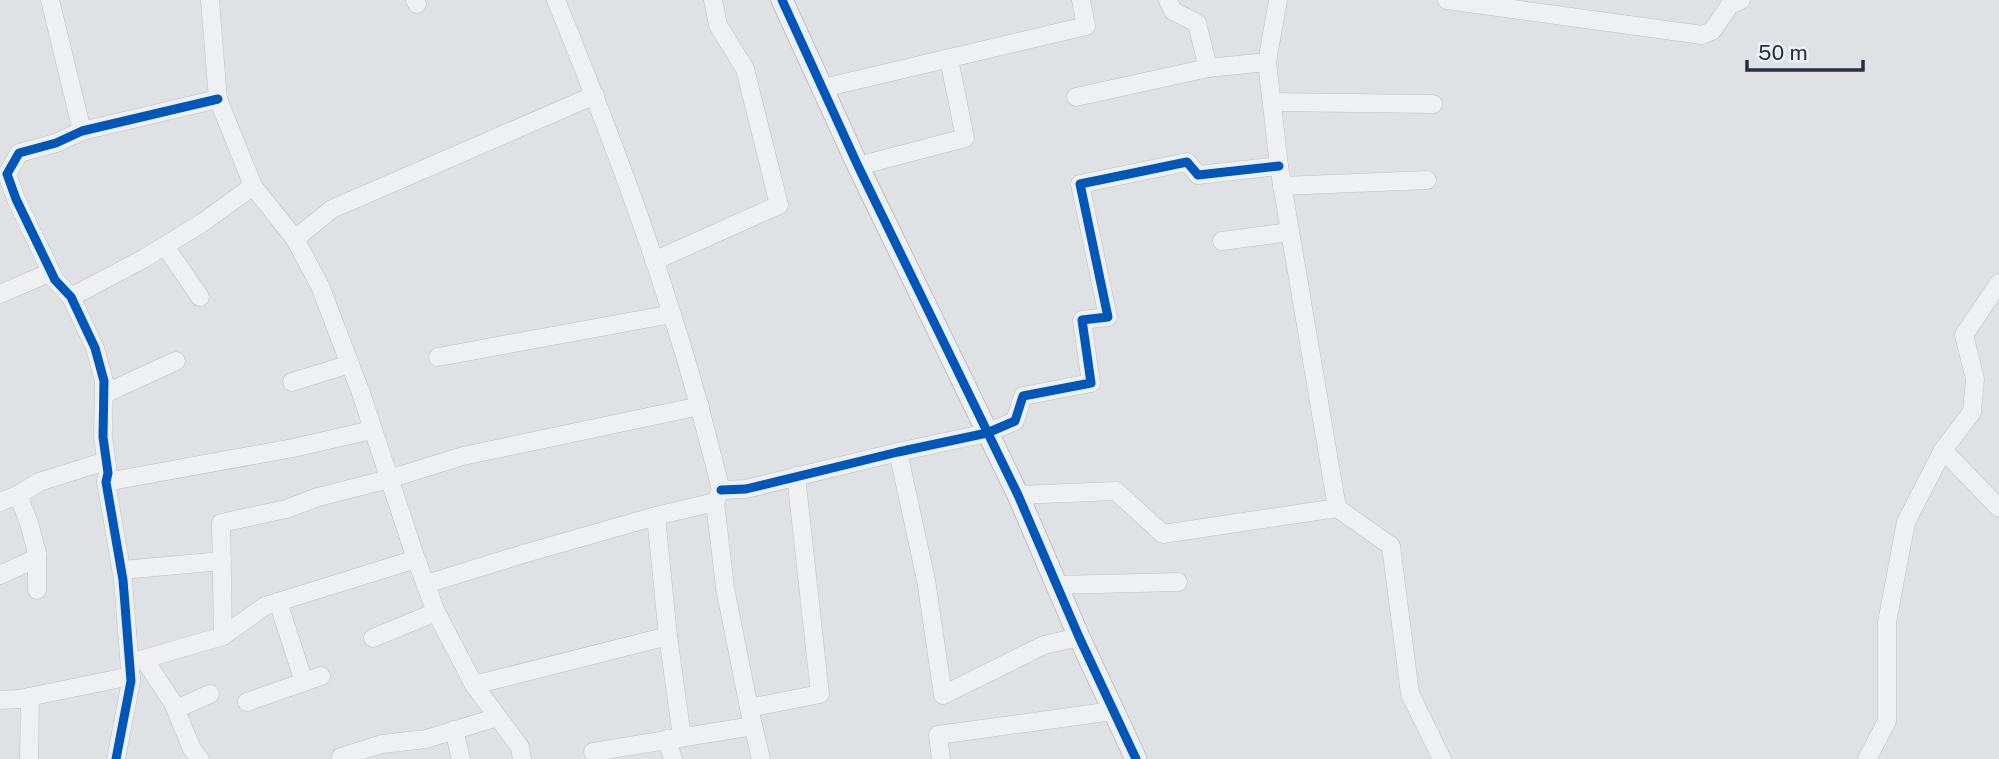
<svg xmlns="http://www.w3.org/2000/svg" width="1999" height="759" font-family="'Public Sans',sans-serif">
	<rect width="100%" height="100%" fill="#dfe2e5"/>
	<g fill="none" stroke-linecap="round" stroke-linejoin="round">
		<g stroke="#bdc0c3" stroke-width="19">
			<g id="minor">
				<polyline points="50,0 82,131"/>
				<polyline points="210,0 218,99 253,186 295,239 320,286 361,393 416,559 436,612 474,685 520,747 522,759"/>
				<polyline points="415,0 417,4"/>
				<path d="M556,0C598,103 639,208 672,315C691,372 706,431 721,490L715,502L725,588L749,708L761,759"/>
				<polyline points="1168,0 1173,11 1197,23 1208,68"/>
				<polyline points="1278,0 1267,62 1279,166 1337,508"/>
				<polyline points="1447,0 1702,35 1712,31 1730,5 1741,0"/>
				<polyline points="823,88 1086,26 1081,0"/>
				<polyline points="1076,97 1208,68 1267,62"/>
				<polyline points="1272,102 1433,104"/>
				<polyline points="858,166 965,138 949,59"/>
				<polyline points="1282,186 1427,180"/>
				<polyline points="295,239 332,209 595,95"/>
				<polyline points="1222,241 1290,232"/>
				<polyline points="165,246 200,297"/>
				<polyline points="654,261 779,205 745,69 718,25 713,0"/>
				<polyline points="0,294 51,272"/>
				<polyline points="71,297 143,259 202,223 253,186"/>
				<polyline points="438,357 672,314"/>
				<polyline points="292,382 350,364"/>
				<polyline points="104,394 176,361"/>
				<polyline points="1943,450 1972,412 1975,379 1964,335 1999,283"/>
				<polyline points="898,452 926,580 943,695 1044,645 1079,637"/>
				<polyline points="106,482 293,448 372,430"/>
				<polyline points="721,490 746,489 898,452 987,433 1015,421 1023,396 1091,383 1082,320 1108,317 1080,184 1187,162 1198,175 1279,166"/>
				<polyline points="18,495 29,523 37,553 37,590"/>
				<polyline points="1018,495 1116,491 1163,534 1337,508 1391,546 1410,694 1442,759"/>
				<polyline points="0,502 18,495 39,482 106,461"/>
				<polyline points="122,570 222,561"/>
				<polyline points="0,575 37,558"/>
				<polyline points="426,584 523,554 656,516"/>
				<polyline points="1057,585 1178,582"/>
				<polyline points="278,602 304,682"/>
				<polyline points="223,636 221,523 286,509 318,497 389,479 463,456 700,406"/>
				<polyline points="373,638 436,612"/>
				<polyline points="144,659 173,703 192,749 200,759"/>
				<polyline points="130,663 223,636 265,606 416,559"/>
				<polyline points="474,685 668,636"/>
				<polyline points="0,700 19,699 131,676"/>
				<polyline points="247,702 321,676"/>
				<polyline points="749,708 820,694 796,476"/>
				<polyline points="176,709 210,694"/>
				<polyline points="454,730 461,759"/>
				<polyline points="682,737 668,636 656,516 715,502"/>
				<polyline points="667,739 673,759"/>
				<polyline points="593,752 753,726"/>
				<polyline points="29,759 30,697"/>
				<polyline points="116,759 131,681 123,580 106,482 108,473 103,437 104,381 95,348 71,297 55,280 16,199 7,174 19,153 56,143 82,131 218,99"/>
				<polyline points="341,759 341,757 382,744 426,739 498,717"/>
				<polyline points="941,759 938,735 1113,711"/>
				<polyline points="1867,759 1887,721 1887,622 1906,522 1943,450 1999,508"/>
			</g>
		</g>
		<g stroke="#bdc0c3" stroke-width="23">
			<polyline id="tertiary" points="782,0 858,166 1018,495 1079,637 1136,759"/>
		</g>
		<use href="#minor" stroke="#eef0f2" stroke-width="18"/>
		<use href="#tertiary" stroke="#eef0f2" stroke-width="21"/>
		<g stroke="#ecf0f6" stroke-width="13">
			<g id="cycleway">
				<polyline points="782,0 858,166 1018,495 1079,637 1136,759"/>
				<polyline points="721,490 746,489 898,452 987,433 1015,421 1023,396 1091,383 1082,320 1108,317 1080,184 1187,162 1198,175 1279,166"/>
				<polyline points="116,759 131,681 123,580 106,482 108,473 103,437 104,381 95,348 71,297 55,280 16,199 7,174 19,153 56,143 82,131 218,99"/>
			</g>
		</g>
		<use href="#cycleway" stroke="#0057b8" stroke-width="9"/>
	</g>
	<path d="M1747 60v10h116v-10" fill="none" stroke="#242f40" stroke-width="3.5"/>
	<text x="1758" y="60" font-size="21" fill="#242f40" stroke="#ecf0f6" stroke-width="5" paint-order="stroke">50 m</text>
</svg>
